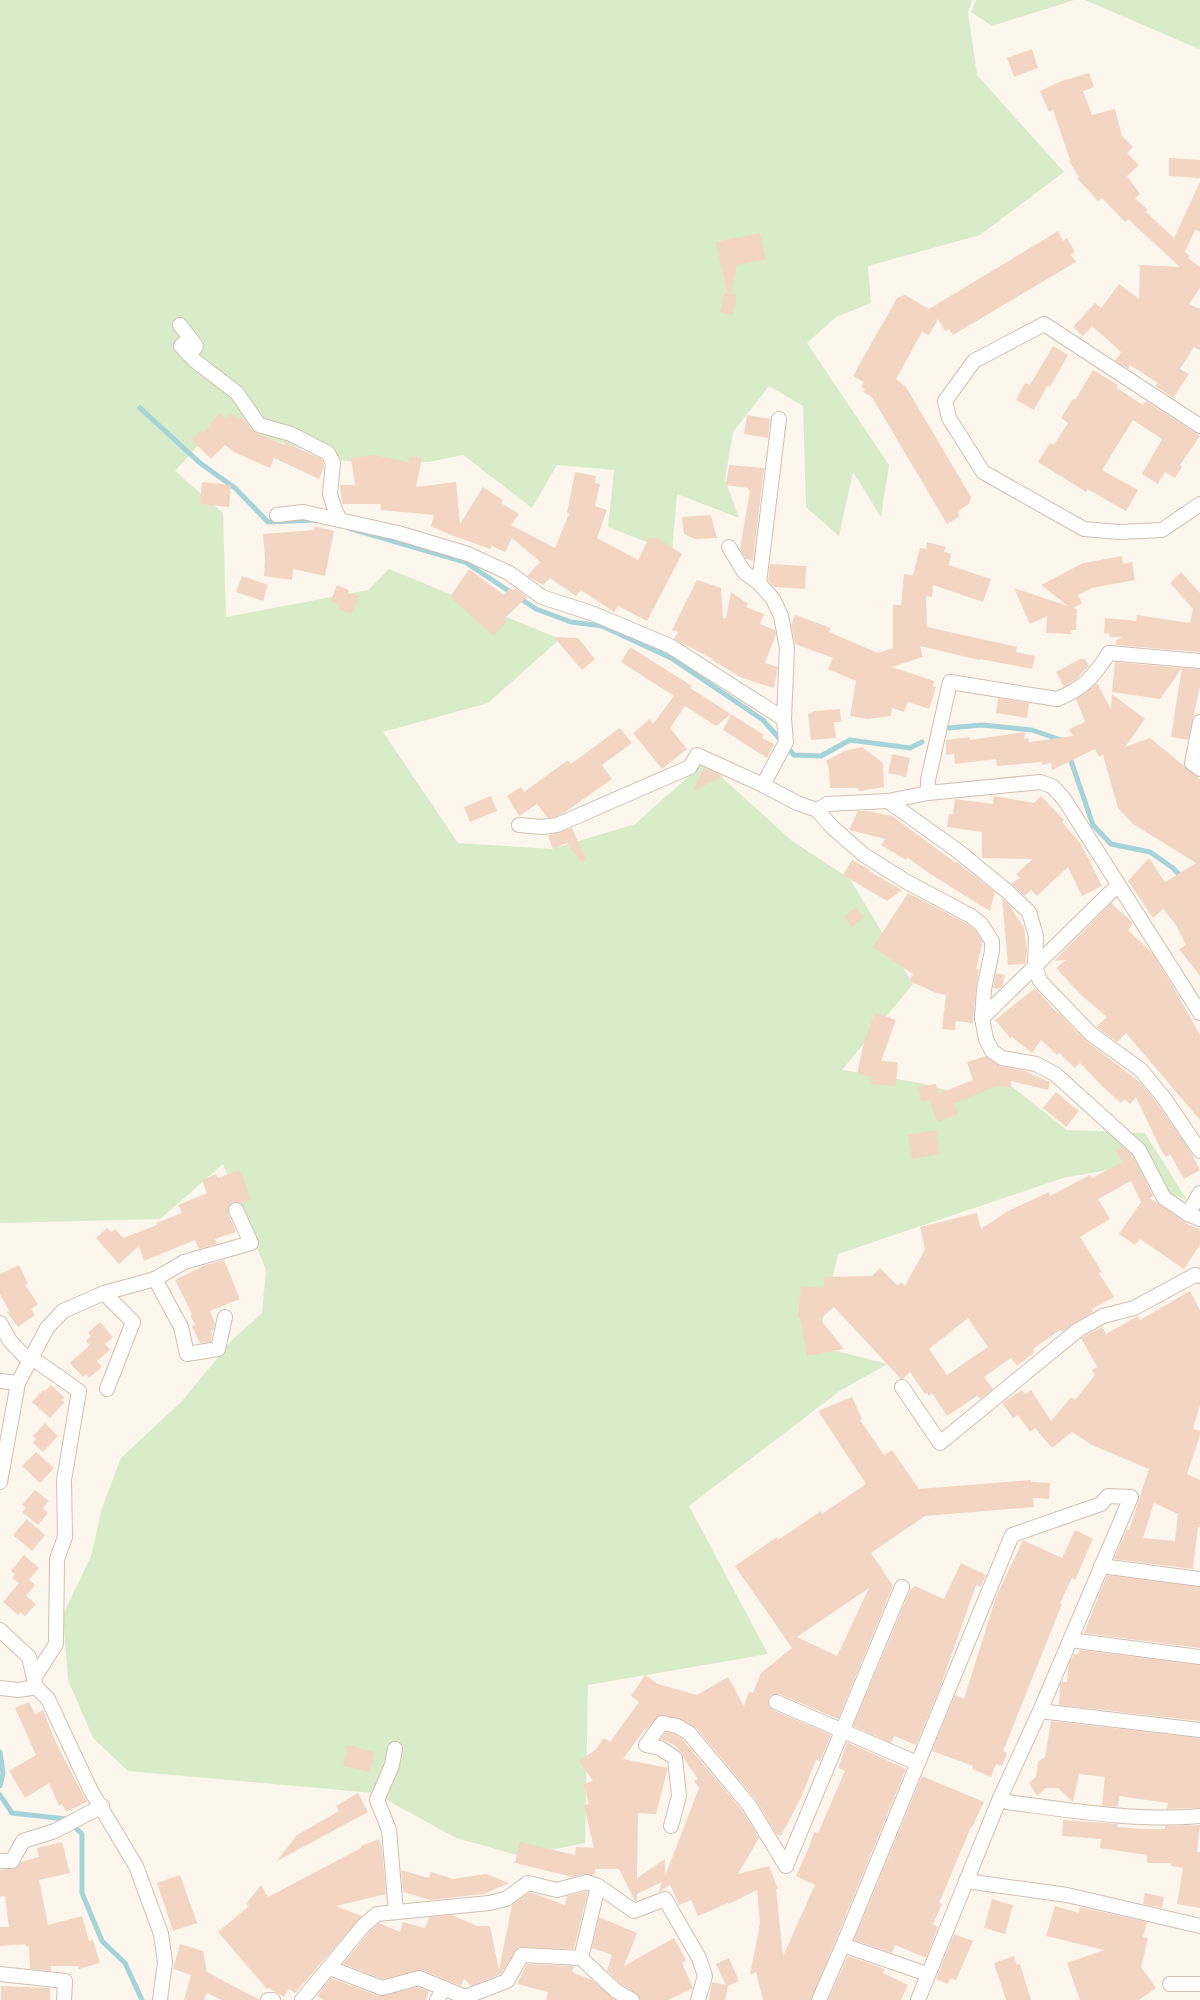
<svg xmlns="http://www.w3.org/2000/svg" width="1200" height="2000" font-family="Raleway,sans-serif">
	<rect width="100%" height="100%" fill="#fdf6ec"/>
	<g fill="#d8ecc9">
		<polygon points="0,0 972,0 968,12 977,75 1064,172 980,235 868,266 871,303 836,317 807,343 889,465 881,517 853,472 839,536 806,507 803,406 769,386 733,432 725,479 739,518 677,494 672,552 608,527 614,470 557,465 532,508 463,455 428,462 345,461 217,424 175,471 223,513 226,617 368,590 389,569 560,639 488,703 383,732 458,843 552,849 635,824 705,762 792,841 850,879 913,984 842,1070 921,1083 964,1095 1002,1079 1067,1130 1145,1133 1187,1200 1113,1169 1063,1178 838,1254 817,1346 888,1364 841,1390 689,1506 768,1654 588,1685 585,1843 521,1856 456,1838 374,1793 128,1771 93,1738 68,1680 63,1615 91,1556 102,1508 121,1458 182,1401 233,1339 262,1313 266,1270 223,1164 160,1219 0,1223"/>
		<polygon points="976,0 1074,0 992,26 971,12"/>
		<polygon points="1085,0 1200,0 1200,46 1199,49"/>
	</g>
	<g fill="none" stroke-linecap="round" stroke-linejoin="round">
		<g stroke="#a5d3da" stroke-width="5">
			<polyline points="140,408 200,463 235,488 268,522 317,520"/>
			<polyline points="348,528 465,562 536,609 571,622 602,626 671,658 763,720 794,755 821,756 850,740 910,748 922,742"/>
			<polyline points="948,728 982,725 1032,730 1061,740"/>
			<polyline points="1069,755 1093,825 1111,844 1150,852 1173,868 1182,878"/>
			<polyline points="0,1752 3,1773 0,1786"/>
			<polyline points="0,1795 12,1813 66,1819 82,1834 82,1893 102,1941 125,1963 142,2000"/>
		</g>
	</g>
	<g fill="#f3d5c3" fill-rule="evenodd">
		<polygon points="1032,49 1038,68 1014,77 1007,58"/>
		<polygon points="1089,73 1094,87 1083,91 1092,115 1115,109 1122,136 1133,147 1127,153 1139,165 1127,176 1140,194 1135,198 1148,210 1146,212 1174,238 1200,182 1200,232 1195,230 1185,252 1190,256 1188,258 1200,267 1200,288 1189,304 1200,309 1200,350 1194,347 1180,369 1189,374 1173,398 1155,386 1158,383 1130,365 1128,369 1115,361 1121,352 1092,326 1083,336 1073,327 1095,303 1101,308 1119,284 1139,299 1140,265 1180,267 1128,219 1125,222 1102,198 1098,201 1077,178 1079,177 1069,161 1070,160 1053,110 1049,112 1040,91 1062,81"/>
		<polygon points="1169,158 1200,160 1200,178 1169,176"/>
		<polygon points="1058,231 1063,241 1067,238 1075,252 1071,255 1076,262 953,335 949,329 945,331 938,319 929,335 922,332 896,379 906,387 971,497 969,504 957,512 960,516 947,524 872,397 863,392 865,389 861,387 864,382 853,376 897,298 905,295 929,309"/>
		<polygon points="760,233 766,259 737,265 731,294 737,295 733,315 720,312 724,293 727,293 716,242"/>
		<polygon points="1053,346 1068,355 1050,387 1047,386 1034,410 1016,400 1025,383 1030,385"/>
		<polygon points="1093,370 1118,385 1117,388 1143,405 1146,401 1200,436 1180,465 1182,467 1175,478 1165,472 1158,484 1142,474 1162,439 1133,420 1102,470 1138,490 1126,511 1087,489 1086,492 1038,462 1050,443 1054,445 1068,423 1061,418 1073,399 1075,400"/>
		<polygon points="219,413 226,419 230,413 239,419 241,417 245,420 249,428 256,433 285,445 286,443 322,459 324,467 319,479 274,458 270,468 234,452 225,445 211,459 192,440 201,430 204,433"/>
		<polygon points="747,415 770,419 768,438 744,434"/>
		<polygon points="374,455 408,462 409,456 422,458 416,487 456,482 460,524 483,487 503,500 501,503 519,514 511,525 555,548 569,514 567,513 575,472 596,476 595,483 600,484 595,506 607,510 597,538 638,560 649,538 658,538 682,554 647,621 618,606 614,612 581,590 576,596 550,578 543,585 527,576 540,562 512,538 505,552 492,546 490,549 451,535 431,526 434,515 381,510 381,504 342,504 340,485 355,485 351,458"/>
		<polygon points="729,465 764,468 753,561 746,559 740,549 750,490 748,490 748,488 726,485"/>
		<polygon points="202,482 231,485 229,507 200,504"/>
		<polygon points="711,515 717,538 695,539 684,534 682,517"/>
		<polygon points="314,526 334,531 325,576 293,569 292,580 264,576 265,558 263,534 314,530"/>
		<polygon points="927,542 946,547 944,552 951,554 949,565 991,579 983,602 933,585 932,597 926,596 927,627 1017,647 1016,652 1035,656 1032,669 980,659 979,660 920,646 923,657 892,667 934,681 933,686 936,687 929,709 908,702 904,712 892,708 891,716 868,719 850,716 856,681 828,669 833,658 795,644 791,625 795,615 831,628 829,632 878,653 893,648 893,605 901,605 904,574 913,575 920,548 926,549"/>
		<polygon points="1122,556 1123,564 1132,562 1135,580 1092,588 1078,595 1082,603 1073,608 1077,609 1076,630 1070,630 1072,634 1046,633 1047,616 1030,624 1014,588 1068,606 1041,585 1083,563"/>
		<polygon points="770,564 806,566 805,589 774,587 768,580"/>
		<polygon points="469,569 504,595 510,588 513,591 515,588 527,597 504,619 507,621 494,636 450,597"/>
		<polygon points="1181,572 1200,593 1200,652 1116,645 1116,640 1122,637 1109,637 1110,634 1104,633 1105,618 1136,621 1137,615 1190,623 1193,609 1170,583"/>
		<polygon points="242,576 268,585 263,601 236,592"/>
		<polygon points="697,580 721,588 723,618 726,618 731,592 748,604 746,607 764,614 760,624 775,630 776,634 765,663 778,667 774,688 742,678 712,660 713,659 674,639 678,632 672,630"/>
		<polygon points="337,585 349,590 348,593 358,596 352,614 338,609 339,605 331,601"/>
		<polygon points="554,637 578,638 595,659 582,670"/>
		<polygon points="630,647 692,686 690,688 731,714 716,726 685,706 670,728 687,749 662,769 633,733 650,719 653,724 674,696 621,662"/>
		<polygon points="1080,659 1085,659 1089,666 1076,679 1064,687 1056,672"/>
		<polygon points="1115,662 1182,668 1160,699 1112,692"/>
		<polygon points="1182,668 1200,669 1200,687 1188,740 1171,737"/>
		<polygon points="1097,683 1111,709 1112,694 1145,719 1125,747 1150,738 1200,779 1200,976 1179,949 1186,945 1176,925 1163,909 1153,918 1128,881 1149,858 1165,882 1196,863 1133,824 1118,808 1103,755 1099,757 1095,749 1052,770 1051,763 1042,765 1042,762 997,766 996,759 955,764 954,754 946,755 946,740 970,737 970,740 1025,732 1024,739 1028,738 1029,742 1073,736 1069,729 1085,722 1076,699"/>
		<polygon points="998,698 1029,703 1027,718 996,713"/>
		<polygon points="840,709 841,722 834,722 836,738 811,740 808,714 815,711"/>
		<polygon points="731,714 764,735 762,738 774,744 767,758 723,730"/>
		<polygon points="620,728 632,743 602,765 612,779 565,812 555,817 548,818 537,804 519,816 507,796 521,787 524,792 568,760 571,764"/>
		<polygon points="862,747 883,763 884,787 859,791 858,788 830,788 829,769 826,761 844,751"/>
		<polygon points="892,754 910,758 906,777 888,773"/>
		<polygon points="704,768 723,776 693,791"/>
		<polygon points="491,796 497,811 470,822 464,807"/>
		<polygon points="994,796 1034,803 1041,796 1064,820 1062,822 1081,844 1102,886 1082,896 1068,867 1037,896 1031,890 1025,896 1011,884 1020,878 1016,874 1033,859 982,858 982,832 947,827 949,814 953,814 955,799 993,804"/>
		<polygon points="858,811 868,811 892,816 956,863 957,862 995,892 990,911 930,874 908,858 906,860 881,845 885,839 849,830"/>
		<polygon points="572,828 586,860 581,862 567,843 553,849 548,836"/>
		<polygon points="852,860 870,870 869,871 902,890 887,901 843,875"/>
		<polygon points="908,893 966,923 975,930 983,942 976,969 979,969 976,988 973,1023 956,1021 955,1030 942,1029 946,995 936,993 910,981 913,974 873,947"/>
		<polygon points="1002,898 1013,909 1012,910 1024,927 1027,950 1025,964 1008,965"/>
		<polygon points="1111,903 1133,923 1128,930 1153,954 1175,990 1200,1035 1200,1120 1126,1033 1117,1042 1096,1027 1107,1017 1080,994 1056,968 1066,960 1054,961"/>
		<polygon points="856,907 864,918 852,927 844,917"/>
		<polygon points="996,973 1005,975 1003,985 999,989 993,988"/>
		<polygon points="1035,988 1058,1014 1059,1013 1085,1040 1141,1083 1157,1103 1189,1149 1200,1170 1184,1179 1170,1154 1166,1157 1160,1148 1136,1097 1130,1104 1124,1099 1121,1103 1104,1088 1080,1063 1075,1068 1059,1053 1057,1055 1041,1040 1032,1053 1012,1037 1010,1038 995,1020"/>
		<polygon points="875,1012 896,1020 881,1061 898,1062 896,1086 871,1084 872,1077 857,1074 864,1043"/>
		<polygon points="986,1056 1000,1066 1022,1070 1050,1082 1048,1090 1011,1081 1011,1087 996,1086 954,1104 958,1114 938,1122 929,1100 921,1101 918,1087 936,1084 938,1094 973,1080 967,1062"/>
		<polygon points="1056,1092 1079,1111 1066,1127 1043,1108"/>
		<polygon points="936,1130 940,1154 912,1159 908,1135"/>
		<path d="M1123,1147L1132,1155L1153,1196L1150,1198L1189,1225L1200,1229V1245L1184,1269L1140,1239L1135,1245L1119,1234L1141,1202L1131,1181L1098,1199L1110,1219L1080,1237L1102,1272L1099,1273L1114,1297L1092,1309L1093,1312L1074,1323L1062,1332L1060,1330L1033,1349L1035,1352L1017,1366L1011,1358L984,1377L993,1389L980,1399L977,1396L947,1416L932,1393L929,1396L927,1393L925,1394L910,1372L903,1379H901L834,1307L820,1319L844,1349L807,1356L800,1318H798L801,1286L824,1288V1277L872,1276L880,1268L898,1286L901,1282L905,1286L925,1249L920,1227L977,1213L981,1229L1008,1211L1049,1192L1050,1196L1090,1175L1092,1178L1122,1162L1116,1150ZM968,1318L988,1347L947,1375L929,1349Z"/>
		<polygon points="240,1170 251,1199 241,1203 233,1202 229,1205 228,1213 236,1232 215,1239 217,1244 199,1249 195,1240 144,1261 139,1246 119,1264 96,1238 107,1228 111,1232 115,1229 123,1238 157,1225 156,1223 182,1213 178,1205 207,1193 202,1180 216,1174 218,1178"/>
		<polygon points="224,1260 240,1299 210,1311 215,1323 214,1330 211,1331 212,1334 211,1342 200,1343 192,1326 195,1325 190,1315 192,1314 175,1280 205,1265"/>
		<polygon points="19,1265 28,1284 25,1285 38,1304 31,1309 35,1315 18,1327 7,1312 9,1311 0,1294 0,1274"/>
		<path d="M1190,1291L1200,1310V1405L1193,1429L1200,1431V1435L1187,1474L1200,1480V1527H1198L1193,1569L1114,1559L1127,1529L1129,1530L1149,1469L1092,1445L1072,1432L1052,1448L1035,1428L1030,1432L1018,1415L1013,1418L1002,1403L1022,1390L1025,1394L1031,1390L1051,1421L1071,1397L1075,1400L1095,1375L1092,1370L1097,1367L1081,1338L1102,1327L1106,1334L1138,1316L1140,1320ZM1154,1503L1178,1514L1175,1541L1143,1538Z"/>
		<polygon points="100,1322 113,1337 105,1344 110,1350 97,1361 102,1367 89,1378 86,1374 83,1377 70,1363 90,1345 86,1341 91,1336 88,1333"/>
		<polygon points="51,1385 65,1398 62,1400 65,1402 50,1418 32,1402 43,1390 45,1391"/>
		<path d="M852,1397L862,1419L860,1420L884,1455L892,1450L919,1489L1031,1480V1482L1050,1483L1049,1499L1033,1498L1034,1507L925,1516L871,1553L893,1586L838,1719L779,1694L771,1695L768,1699L769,1707L773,1710L831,1735L820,1761L816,1760L801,1798L781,1836L777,1835L756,1800L696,1728L681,1719L659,1715L646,1730L645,1729L623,1759L668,1768L656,1814L638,1813L637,1878L665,1859V1876L699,1788L694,1781L698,1779L684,1759L682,1753L674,1745L661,1739L666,1732L674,1734L683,1740L742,1810L759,1838L738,1874L769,1866L778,1889H776L783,1956L815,1885L796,1876L809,1847L814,1832L818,1833L845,1771L838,1768L847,1742L906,1769L811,2000H763L756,1972L750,1975L760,1924L757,1890L729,1904L728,1903L698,1916L691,1900L679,1905L670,1885L658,1893L662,1882L637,1894V1901H635L619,1869H595V1873L592,1875L585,1874L572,1877L515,1863L520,1842L575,1855L576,1847L594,1848L584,1805L589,1804L583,1784L593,1781L579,1761L595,1750L604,1738L610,1742L639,1702L631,1696L645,1675L658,1684L697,1695L728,1677L744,1706L749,1692L753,1693L761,1673L792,1648L735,1566L777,1537L778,1540L821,1511L822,1514L866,1484L818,1411ZM869,1588L837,1656L797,1637Z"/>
		<polygon points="45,1423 58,1436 43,1452 33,1443 36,1439 33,1436"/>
		<polygon points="36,1452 54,1468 40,1483 22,1466"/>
		<polygon points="35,1490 49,1501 43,1508 48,1513 38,1525 22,1512 26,1508 22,1505"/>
		<polygon points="27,1519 45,1535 32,1551 13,1535"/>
		<polygon points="1075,1530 1093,1539 1075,1580 1072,1578 1060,1603 1062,1604 1003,1751 1007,1753 1002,1766 996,1764 991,1777 972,1769 973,1766 932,1751 955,1695 964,1699 996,1597 1023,1540 1062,1558"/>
		<polygon points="24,1555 39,1568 29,1580 35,1585 26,1596 36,1604 25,1616 20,1612 18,1615 3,1602 19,1583 12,1578 15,1574 11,1571"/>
		<polygon points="961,1563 986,1575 981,1587 976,1585 940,1688 916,1745 894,1736 891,1743 853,1726 910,1590 915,1586 944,1599"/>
		<polygon points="1107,1575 1200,1587 1200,1648 1084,1633"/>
		<polygon points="1080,1650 1200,1665 1200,1721 1059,1705 1060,1685 1062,1682 1067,1682 1069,1663 1074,1654 1078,1654"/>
		<polygon points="29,1702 35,1714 43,1710 56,1743 87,1802 66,1812 62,1804 59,1806 49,1783 25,1798 9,1771 36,1755 15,1708"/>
		<polygon points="1051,1721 1200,1738 1200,1808 1167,1809 1168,1803 1119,1796 1118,1807 1102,1806 1105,1777 1079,1774 1073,1802 1058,1788 1046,1788 1037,1796 1029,1783 1036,1777 1038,1762 1045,1757"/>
		<polygon points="348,1745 374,1752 370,1772 343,1766"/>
		<polygon points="922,1776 984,1802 972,1827 971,1827 939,1903 942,1904 933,1924 938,1927 926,1958 895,1945 892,1953 854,1940"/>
		<polygon points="358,1793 368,1812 277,1861 297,1835 339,1811 336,1806"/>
		<polygon points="1063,1820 1118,1824 1117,1827 1143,1829 1165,1829 1165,1826 1200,1825 1197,1852 1200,1852 1200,1908 1177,1904 1183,1868 1171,1866 1171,1863 1147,1863 1147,1855 1100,1848 1101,1839 1062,1836"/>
		<polygon points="379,1839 382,1848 386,1894 336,1906 362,1916 295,1993 289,1989 284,1997 269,1988 267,1989 218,1932 249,1906 246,1904 261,1885 268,1897 361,1848 361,1846"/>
		<polygon points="62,1842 70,1873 39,1880 48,1925 82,1916 89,1941 93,1940 100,1963 79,1969 78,1966 51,1966 51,1971 30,1969 29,1946 26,1947 26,1944 0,1946 0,1927 9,1927 5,1896 0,1897 0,1870 16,1868 21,1862 39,1857 37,1848"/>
		<polygon points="401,1870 429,1878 431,1872 453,1879 486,1874 509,1883 484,1894 430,1900 403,1892"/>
		<polygon points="180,1875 197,1923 173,1931 157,1883"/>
		<polygon points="587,1891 588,1891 574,1949 518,1947 501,1974 471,1986 464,1979 461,1986 422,1970 382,1979 343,1964 369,1932 379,1923 400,1932 403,1922 425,1928 429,1917 452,1915 477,1926 490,1926 499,1970 512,1905 530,1892 565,1905 567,1896"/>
		<polygon points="1145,1893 1164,1897 1162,1908 1143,1904"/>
		<polygon points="992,1899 1013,1905 1005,1934 984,1928"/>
		<polygon points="1055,1906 1079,1913 1080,1907 1147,1922 1143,1937 1148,1938 1141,1967 1156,1988 1139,2000 1080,2000 1067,1963 1104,1950 1046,1936"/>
		<polygon points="599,1917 637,1933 624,1966 674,1938 686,1960 682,1963 693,1988 668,2000 640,2000 636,1993 621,1984 607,1971 612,1955 592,1948"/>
		<polygon points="954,1934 973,1941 956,1980 951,1978 947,1984 936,1979"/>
		<polygon points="180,1944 203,1951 207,1972 260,2000 222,2000 207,1993 204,2000 184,2000 191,1975 173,1969"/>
		<polygon points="848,1956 885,1969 883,1973 908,1985 901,2000 828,2000"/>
		<polygon points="1014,1956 1017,1965 1020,1964 1031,2000 1006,2000 994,1963"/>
		<polygon points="729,1958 739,1981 728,1986 725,2000 709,2000 712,1982 726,1985 716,1964"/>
		<polygon points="527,1964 574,1966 572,1972 592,1980 615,2000 546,2000 548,1992 517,1984"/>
		<polygon points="331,1978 379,1996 418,1987 429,1991 426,2000 324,2000 317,1996"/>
		<polygon points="1,1986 50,1988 50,2000 1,2000"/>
	</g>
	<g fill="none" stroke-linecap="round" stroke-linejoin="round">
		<g stroke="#d1beb0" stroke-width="16">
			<g id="street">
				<polyline points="180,325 196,346 194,349 184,343 181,346 194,360 237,393 259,425 291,434 328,453 333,463 330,494 335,510 340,520"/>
				<polyline points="1200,426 1044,324 974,361 945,401 949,418 983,472 1084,529 1119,532 1162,530 1200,504"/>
				<polyline points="277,515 303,512 398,533 468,554 509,573 542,597 594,614 670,646 784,719"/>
				<polyline points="729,547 744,572 759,583 773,599 781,616 787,648 784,719 786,742 763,785 797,803 817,810 832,827 864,855 907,882 971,916 981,924 992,941 992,951 984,989 982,1018 986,1039 992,1051 1002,1058 1036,1064 1055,1074 1139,1150 1164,1198 1188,1214 1200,1219"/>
				<polyline points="759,583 779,419"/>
				<polyline points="1200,722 1192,763 1200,769"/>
				<path d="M928,793V780L950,682L1057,699C1083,689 1094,676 1109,653L1200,661"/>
				<polyline points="888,801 958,851 1008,892 1029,912 1036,936 1035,966 1040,981 1091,1034 1141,1070 1164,1098 1200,1151"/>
				<polyline points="817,810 827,804 888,801 928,793 1040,782 1052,786 1064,799 1200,1013"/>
				<polyline points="519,825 542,827 557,825 690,767 697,755 763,785"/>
				<polyline points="982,1018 1118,885"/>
				<polyline points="1188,1214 1200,1193"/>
				<polyline points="155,1279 181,1327 187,1354 218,1349 225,1317"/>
				<polyline points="104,1293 155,1279 184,1262 251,1243 236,1210"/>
				<polyline points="0,1323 10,1341 30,1362"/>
				<polyline points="32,1358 79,1391 64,1480 65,1537 57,1559 56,1644 34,1678"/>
				<polyline points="0,1381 18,1383"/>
				<polyline points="902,1387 940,1443 1078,1330 1103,1316 1134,1308 1195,1275 1200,1276"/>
				<polyline points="0,1482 18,1383 47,1328 63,1311 104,1293 133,1322 107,1389"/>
				<polyline points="1101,1566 1200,1579"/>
				<polyline points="0,1630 29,1657 36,1687 48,1699 91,1791 136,1866 161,1934 165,1962 160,2000"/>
				<polyline points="1070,1640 1200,1657"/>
				<polyline points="0,1688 19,1690 36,1687"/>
				<polyline points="776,1702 917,1763"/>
				<polyline points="1040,1711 1200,1730"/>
				<polyline points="395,1749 392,1765 377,1800 389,1830 396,1912"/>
				<path d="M1000,1798L1007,1802C1068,1810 1139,1822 1200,1816"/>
				<polyline points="671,1826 679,1796 675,1758 660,1748 646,1745 662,1723 677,1726 689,1733 749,1805 786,1866 902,1587"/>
				<polyline points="0,1861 12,1861 23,1841 55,1831 102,1806"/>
				<polyline points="966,1881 1067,1895 1200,1926"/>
				<polyline points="598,1886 581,1958 616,1991 632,2000"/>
				<polyline points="843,1945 927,1974"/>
				<polyline points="330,1968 382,1988 419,1978 465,1997 507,1981 522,1955 581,1958"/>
				<polyline points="0,1974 65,1981 64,2000"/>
				<polyline points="1170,1984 1200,1984"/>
				<polyline points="268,2000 273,2000"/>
				<polyline points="302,2000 363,1926 377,1914 489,1903 506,1899 528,1883 557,1890 587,1882 598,1886 634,1911 665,1899 699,1958 705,1976 698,2000"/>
				<polyline points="437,2000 444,1988"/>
				<polyline points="819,2000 843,1945 1012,1535 1101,1504 1108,1496 1131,1497 1040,1711 1000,1798 918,2000"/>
			</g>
		</g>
		<use href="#street" stroke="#fff" stroke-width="14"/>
	</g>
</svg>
